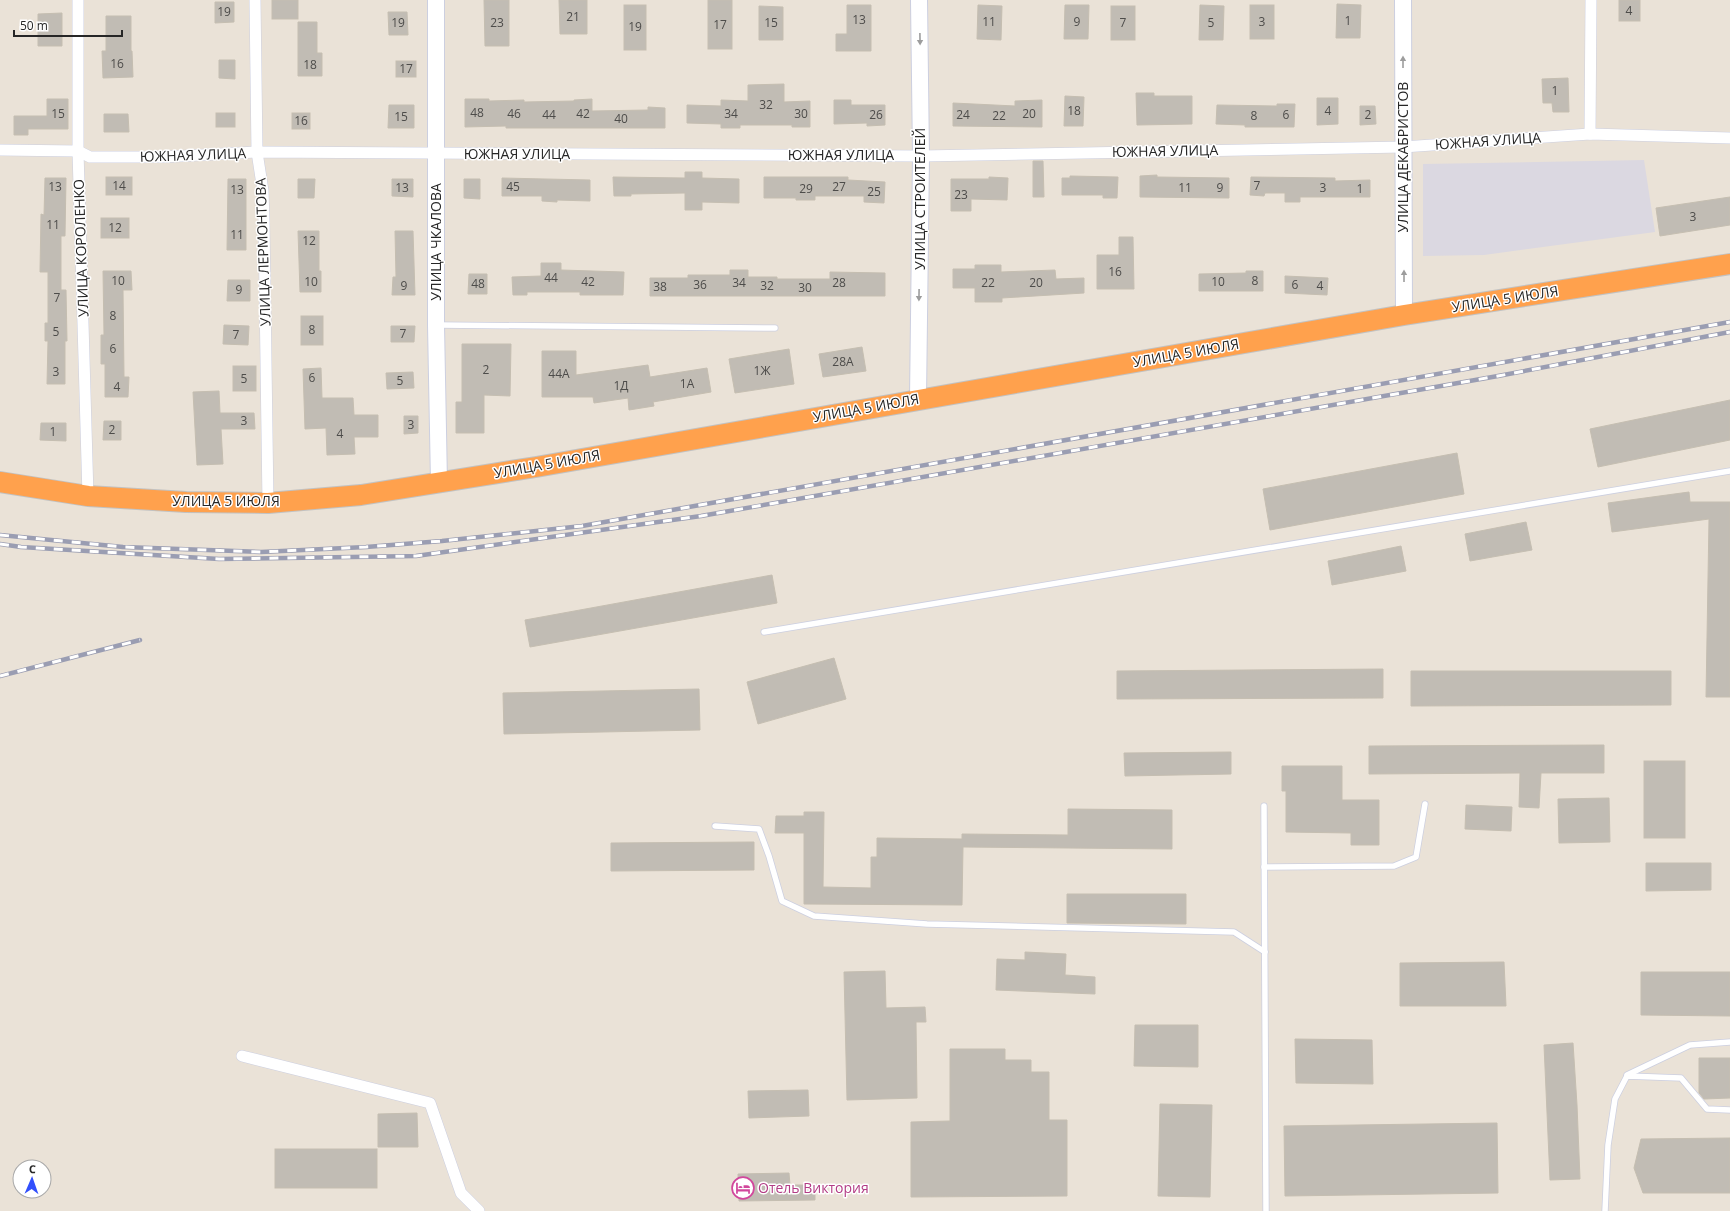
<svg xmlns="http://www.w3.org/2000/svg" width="1730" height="1211" font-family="'Open Sans',sans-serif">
	<rect width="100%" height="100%" fill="#eae2d7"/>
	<polygon fill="#dbd8e1" points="1644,160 1655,232 1484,255 1423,256 1423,164"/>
	<g fill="#c1bcb4" stroke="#c5beb1">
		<rect x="272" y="0" width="26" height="19"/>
		<polygon points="484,0 509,0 509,46 485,46"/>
		<polygon points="559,0 587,0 587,34 560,34"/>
		<rect x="708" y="0" width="24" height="49"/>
		<rect x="1619" y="0" width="21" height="21"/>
		<polygon points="215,2 234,2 234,22 215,23"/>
		<polygon points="1337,4 1361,5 1360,38 1336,38"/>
		<rect x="624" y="5" width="22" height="45"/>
		<polygon points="847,5 871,5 871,51 836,51 836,34 847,34"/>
		<polygon points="978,5 1002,6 1001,40 977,39"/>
		<polygon points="1065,5 1089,5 1088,39 1064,39"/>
		<polygon points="1200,5 1224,6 1223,40 1199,40"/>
		<rect x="1250" y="5" width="24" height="34"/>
		<polygon points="759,6 783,7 783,40 759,40"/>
		<rect x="1111" y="6" width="24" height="34"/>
		<polygon points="388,12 407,12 408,35 389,35"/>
		<polygon points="62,13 62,46 38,46 38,14"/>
		<polygon points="106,16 131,16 131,51 132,51 133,77 103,78 102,51 106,51"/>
		<polygon points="298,22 317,22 317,53 322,53 322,76 298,76"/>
		<polygon points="219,60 235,60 235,79 219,78"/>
		<rect x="396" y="61" width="20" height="16"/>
		<polygon points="1568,78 1569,112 1553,112 1552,103 1543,103 1542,79"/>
		<polygon points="784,84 784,102 810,101 810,127 792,127 792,125 740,125 740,128 721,128 721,124 687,123 687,105 721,106 721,100 748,101 748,85"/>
		<polygon points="1136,93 1154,93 1154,96 1192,96 1192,124 1137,125"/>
		<polygon points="1065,96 1084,97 1083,126 1064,126"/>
		<polygon points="1317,98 1338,98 1338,124 1317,125"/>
		<polygon points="47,99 68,99 68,129 28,129 28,135 14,135 14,116 47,116"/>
		<polygon points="465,99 489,99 489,101 524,100 524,102 574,101 574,100 592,99 592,111 648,110 648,107 665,108 665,128 506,128 506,126 465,127"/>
		<polygon points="834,100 851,100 851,105 885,105 885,125 867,126 867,123 834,124"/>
		<polygon points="1042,100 1042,127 953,126 953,103 1015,106 1015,101"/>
		<polygon points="1277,104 1295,104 1294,127 1245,127 1245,125 1216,124 1217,105 1277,106"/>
		<polygon points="389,105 414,105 414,128 388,128"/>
		<polygon points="1360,106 1375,106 1376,124 1360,125"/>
		<rect x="216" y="113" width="19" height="14"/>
		<rect x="292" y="113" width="18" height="16"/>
		<polygon points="104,114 128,114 129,132 104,132"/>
		<polygon points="1033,161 1043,161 1044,197 1033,197"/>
		<polygon points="685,172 702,172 702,178 739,179 739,203 702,202 702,210 685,210 685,193 631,194 631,196 614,196 613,177 685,178"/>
		<polygon points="1157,175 1157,177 1229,178 1229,198 1140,197 1140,176"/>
		<polygon points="1070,176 1118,177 1117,198 1103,198 1103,195 1062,195 1062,178 1070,178"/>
		<rect x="106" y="177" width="26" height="18"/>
		<polygon points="764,177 848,177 848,180 885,182 884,203 864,202 864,196 815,196 815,200 796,200 796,198 764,198"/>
		<polygon points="989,177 1008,178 1007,200 971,199 971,211 951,211 951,179 989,179"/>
		<polygon points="1251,177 1335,178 1335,181 1370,180 1370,197 1300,197 1300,202 1285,202 1285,193 1265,193 1264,196 1250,195"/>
		<polygon points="45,178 66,178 65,236 61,236 61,290 66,290 67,341 65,341 65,384 47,384 48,341 45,341 45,323 48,323 48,272 40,272 41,214 44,215"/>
		<polygon points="502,178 590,180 590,201 557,200 557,202 542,201 542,196 502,196"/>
		<polygon points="228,179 246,179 246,250 227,250"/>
		<polygon points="298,179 315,179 314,198 298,198"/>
		<polygon points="392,179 413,179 413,197 392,196"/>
		<polygon points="464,179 480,179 480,199 464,198"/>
		<polygon points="1730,197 1730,225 1660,236 1656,208"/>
		<rect x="101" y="218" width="28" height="20"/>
		<polygon points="298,231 319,231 319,271 321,271 321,292 300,292"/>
		<polygon points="395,231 413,231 415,295 392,295 393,277 396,277"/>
		<polygon points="1119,237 1133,237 1134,289 1097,289 1097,255 1119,255"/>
		<polygon points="541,263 561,263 561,270 624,272 623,295 580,295 580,292 527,292 527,295 513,295 512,277 541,276"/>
		<polygon points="975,265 1001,265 1001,272 1055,270 1056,279 1084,278 1084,293 1002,298 1002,302 975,302 975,288 953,288 953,269 975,269"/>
		<polygon points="730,270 748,270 748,277 777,277 777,279 830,279 830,272 885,273 885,296 650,296 650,278 688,278 688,275 730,275"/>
		<polygon points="103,271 131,271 132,290 123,290 124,377 129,377 128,397 105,397 105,364 101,364 101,335 104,335"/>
		<polygon points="1246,271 1263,271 1263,291 1199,291 1199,274 1246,273"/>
		<polygon points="469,274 487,274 487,294 468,294"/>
		<polygon points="1285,276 1328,278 1327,295 1285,293"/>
		<polygon points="228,280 250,280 250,301 227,301"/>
		<rect x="301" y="316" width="22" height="29"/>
		<polygon points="224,325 249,326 248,345 223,344"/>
		<polygon points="391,326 415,326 414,342 391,342"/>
		<polygon points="462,344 511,344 510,396 484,395 484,433 456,433 456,402 462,402"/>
		<polygon points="862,347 866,371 823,377 819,354"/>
		<polygon points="789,349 794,384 735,393 729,359"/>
		<polygon points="542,351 576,351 576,375 648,365 650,377 707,368 711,392 653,402 654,406 629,410 628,398 594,403 593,397 542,397"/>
		<rect x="233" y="366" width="23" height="25"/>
		<polygon points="321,368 322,398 353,398 354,415 378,415 378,437 354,437 355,454 327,455 326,428 305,429 303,369"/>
		<polygon points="413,372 414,388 387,389 386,373"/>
		<polygon points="219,391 220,413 254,413 255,429 221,429 223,464 197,465 193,392"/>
		<polygon points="1730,400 1730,440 1598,467 1590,429"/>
		<polygon points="404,416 418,416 418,433 404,434"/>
		<polygon points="104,421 121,421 121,440 103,440"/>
		<polygon points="41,423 66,423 66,441 40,440"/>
		<polygon points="1457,453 1464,494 1270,530 1263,489"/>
		<polygon points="1689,492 1690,502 1730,502 1730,697 1706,697 1709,519 1612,532 1608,503"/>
		<polygon points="1526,522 1532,550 1470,561 1465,534"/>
		<polygon points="1401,546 1406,571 1332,585 1328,561"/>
		<polygon points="772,575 777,603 530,647 525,620"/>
		<polygon points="834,658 846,699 758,724 747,682"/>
		<polygon points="1383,669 1383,698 1117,699 1117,671"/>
		<polygon points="1411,671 1671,671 1671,705 1411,706"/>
		<polygon points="699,689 700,730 504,734 503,693"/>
		<polygon points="1604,745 1604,773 1541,773 1539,808 1519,807 1520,773 1369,774 1369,746"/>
		<polygon points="1231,752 1231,774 1125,776 1124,753"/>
		<rect x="1644" y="761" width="41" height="77"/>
		<polygon points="1282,766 1342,766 1342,800 1379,800 1379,845 1351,845 1351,833 1286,832 1286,791 1282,791"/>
		<polygon points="1609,798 1610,842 1559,843 1558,799"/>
		<polygon points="1466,805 1512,807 1511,831 1465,829"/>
		<polygon points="1068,809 1172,810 1172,849 963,847 962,905 804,904 804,833 775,833 776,816 804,816 804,812 824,812 823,887 871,888 871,857 877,857 877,838 962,839 962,834 1068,835"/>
		<polygon points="754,842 754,870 611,871 611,843"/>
		<polygon points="1646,863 1711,863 1711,890 1646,891"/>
		<polygon points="1067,894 1186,894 1186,924 1067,923"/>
		<polygon points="1025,952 1066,954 1065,975 1095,977 1095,994 996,990 997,959 1025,960"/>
		<polygon points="1504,962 1506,1006 1400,1006 1400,963"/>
		<polygon points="885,971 886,1008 925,1007 926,1022 916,1022 917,1098 847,1100 844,972"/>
		<polygon points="1641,972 1730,972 1730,1016 1641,1015"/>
		<polygon points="1135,1025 1198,1025 1198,1067 1134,1066"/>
		<polygon points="1295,1039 1372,1040 1373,1084 1296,1083"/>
		<polygon points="1573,1043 1577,1105 1580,1179 1550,1180 1544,1045"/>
		<polygon points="950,1049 1005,1049 1005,1060 1031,1060 1031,1072 1049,1072 1049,1120 1067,1120 1067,1196 911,1197 911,1122 950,1121"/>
		<polygon points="1699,1058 1730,1058 1730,1098 1704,1099 1699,1093"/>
		<polygon points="808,1090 809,1116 749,1118 748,1091"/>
		<polygon points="1160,1104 1212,1105 1210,1197 1158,1196"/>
		<polygon points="417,1113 418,1147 378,1147 378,1114"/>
		<polygon points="1497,1123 1498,1193 1285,1196 1284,1126"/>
		<polygon points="1730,1138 1730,1193 1643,1193 1634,1168 1641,1139"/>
		<rect x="275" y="1149" width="102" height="39"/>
		<polygon points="789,1173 790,1185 815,1185 815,1200 739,1201 738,1174"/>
	</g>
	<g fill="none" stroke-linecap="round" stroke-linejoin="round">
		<g stroke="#cccfe0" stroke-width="7">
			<g id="lane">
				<polyline points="438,325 775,328"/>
				<polyline points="764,632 1730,471"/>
				<polyline points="1264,806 1266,1211"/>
				<polyline points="715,826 759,829 769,856 782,901 814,916 927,924 1234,932 1265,952"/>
				<polyline points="1264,867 1394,866 1416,857 1425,804"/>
				<polyline points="1627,1075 1690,1045 1730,1042"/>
				<polyline points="1605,1211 1608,1145 1615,1099 1627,1076 1681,1078 1707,1109 1730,1110"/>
			</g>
		</g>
		<g stroke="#cccfe0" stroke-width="12">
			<g id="street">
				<polyline points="78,0 78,151 88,496"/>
				<polyline points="255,0 257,152 263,191 264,222 268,503"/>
				<polyline points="1590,134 1591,0"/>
				<polyline points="0,150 78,151 90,157 163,157 257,152 921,156 1403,147 1590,134 1730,138"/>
				<polyline points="242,1056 430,1103 461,1193 479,1211"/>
			</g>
		</g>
		<g stroke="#cccfe0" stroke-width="18">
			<g id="secondary">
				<polyline points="436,0 436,325 439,483"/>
				<polyline points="1403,0 1404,315"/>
				<polyline points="918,399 921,156 919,0"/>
			</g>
		</g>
		<g stroke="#c2c2c2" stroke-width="22">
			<polyline id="highway" points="0,482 88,496 186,502 268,503 361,495 536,467 1404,315 1730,264"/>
		</g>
		<use href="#lane" stroke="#fff" stroke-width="5.5"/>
		<use href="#street" stroke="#fff" stroke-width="11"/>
		<use href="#secondary" stroke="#fff" stroke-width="16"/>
		<use href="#highway" stroke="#ffa14d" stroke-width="20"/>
		<g stroke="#9a9db2" stroke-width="4.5">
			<g id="rail">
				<polyline points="0,535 123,547 261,552 366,547 442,541 582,526 1730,322"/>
				<polyline points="0,544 21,547 219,559 416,556 701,516 1498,376 1730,332"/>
				<polyline points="0,676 140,640"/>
			</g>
		</g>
		<use href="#rail" stroke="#fff" stroke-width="3" stroke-dasharray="9" stroke-linecap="butt"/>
	</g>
	<defs><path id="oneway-solid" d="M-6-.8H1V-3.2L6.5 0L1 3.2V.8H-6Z"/></defs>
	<g fill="#9d9d9d">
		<use href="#oneway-solid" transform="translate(920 39) rotate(89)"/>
		<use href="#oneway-solid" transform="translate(1403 62) rotate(-90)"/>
		<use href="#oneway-solid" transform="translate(1404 276) rotate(-90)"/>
		<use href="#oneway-solid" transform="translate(919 295) rotate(91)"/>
	</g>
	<defs>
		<g id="hotel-ring" transform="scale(1.15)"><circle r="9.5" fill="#fff" stroke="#d1479c" stroke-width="1.5"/><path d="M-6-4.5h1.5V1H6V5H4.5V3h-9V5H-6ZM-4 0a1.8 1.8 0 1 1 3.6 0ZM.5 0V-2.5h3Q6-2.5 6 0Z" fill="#d1479c"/></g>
	</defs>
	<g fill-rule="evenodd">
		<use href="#hotel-ring" x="743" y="1188"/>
	</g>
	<g text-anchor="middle" stroke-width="3" stroke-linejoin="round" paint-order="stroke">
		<g font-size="12" fill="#4d4c4a">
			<text x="1629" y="15">4</text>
			<text x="224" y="16">19</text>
			<text x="573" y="21">21</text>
			<text x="859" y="24">13</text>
			<text x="1348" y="25">1</text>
			<text x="989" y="26">11</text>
			<text x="1077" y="26">9</text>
			<text x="1262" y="26">3</text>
			<text x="398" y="27">19</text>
			<text x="497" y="27">23</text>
			<text x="771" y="27">15</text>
			<text x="1123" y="27">7</text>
			<text x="1211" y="27">5</text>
			<text x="720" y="29">17</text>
			<text x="635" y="31">19</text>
			<text x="117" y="68">16</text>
			<text x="310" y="69">18</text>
			<text x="406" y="73">17</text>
			<text x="1555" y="95">1</text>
			<text x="766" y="109">32</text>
			<text x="1074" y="115">18</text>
			<text x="1328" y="115">4</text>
			<text x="477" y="117">48</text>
			<text x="58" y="118">15</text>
			<text x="514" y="118">46</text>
			<text x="583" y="118">42</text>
			<text x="731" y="118">34</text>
			<text x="801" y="118">30</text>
			<text x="1029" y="118">20</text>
			<text x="549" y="119">44</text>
			<text x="876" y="119">26</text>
			<text x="963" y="119">24</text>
			<text x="1286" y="119">6</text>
			<text x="1368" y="119">2</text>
			<text x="999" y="120">22</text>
			<text x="1254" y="120">8</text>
			<text x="401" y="121">15</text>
			<text x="621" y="123">40</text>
			<text x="301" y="125">16</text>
			<text x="119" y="190">14</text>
			<text x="1257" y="190">7</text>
			<text x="55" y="191">13</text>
			<text x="513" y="191">45</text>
			<text x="839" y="191">27</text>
			<text x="402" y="192">13</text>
			<text x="1185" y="192">11</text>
			<text x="1220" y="192">9</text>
			<text x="1323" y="192">3</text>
			<text x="806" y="193">29</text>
			<text x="1360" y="193">1</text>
			<text x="237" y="194">13</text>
			<text x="874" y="196">25</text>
			<text x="961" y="199">23</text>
			<text x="1693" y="221">3</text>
			<text x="53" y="229">11</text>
			<text x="115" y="232">12</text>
			<text x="237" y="239">11</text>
			<text x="309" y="245">12</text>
			<text x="1115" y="276">16</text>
			<text x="551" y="282">44</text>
			<text x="118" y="285">10</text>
			<text x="1255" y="285">8</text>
			<text x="311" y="286">10</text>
			<text x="588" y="286">42</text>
			<text x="1218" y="286">10</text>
			<text x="739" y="287">34</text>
			<text x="839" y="287">28</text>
			<text x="988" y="287">22</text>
			<text x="1036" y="287">20</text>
			<text x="478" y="288">48</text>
			<text x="700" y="289">36</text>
			<text x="1295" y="289">6</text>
			<text x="404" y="290">9</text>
			<text x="767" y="290">32</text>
			<text x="1320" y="290">4</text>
			<text x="660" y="291">38</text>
			<text x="805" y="292">30</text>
			<text x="239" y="294">9</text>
			<text x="57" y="302">7</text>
			<text x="113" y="320">8</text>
			<text x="312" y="334">8</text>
			<text x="56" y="336">5</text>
			<text x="403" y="338">7</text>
			<text x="236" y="339">7</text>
			<text x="113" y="353">6</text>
			<text x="843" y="366">28А</text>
			<text x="486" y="374">2</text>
			<text x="762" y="375">1Ж</text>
			<text x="56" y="376">3</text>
			<text x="559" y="378">44А</text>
			<text x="312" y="382">6</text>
			<text x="244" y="383">5</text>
			<text x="400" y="385">5</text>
			<text x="687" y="388">1А</text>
			<text x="621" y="390">1Д</text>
			<text x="117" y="391">4</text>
			<text x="244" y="425">3</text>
			<text x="411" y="429">3</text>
			<text x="112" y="434">2</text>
			<text x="53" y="436">1</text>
			<text x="340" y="438">4</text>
		</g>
		<g font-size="14" fill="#262626" stroke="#fff">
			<text transform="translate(1488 141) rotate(-4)" y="5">ЮЖНАЯ УЛИЦА</text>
			<text transform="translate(1165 151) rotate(-1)" y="5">ЮЖНАЯ УЛИЦА</text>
			<text x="517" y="159">ЮЖНАЯ УЛИЦА</text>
			<text transform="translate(193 155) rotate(-2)" y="5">ЮЖНАЯ УЛИЦА</text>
			<text x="841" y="160">ЮЖНАЯ УЛИЦА</text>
			<text transform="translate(1403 157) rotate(-90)" y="5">УЛИЦА ДЕКАБРИСТОВ</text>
			<text transform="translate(920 199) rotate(-90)" y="5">УЛИЦА СТРОИТЕЛЕЙ</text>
			<text transform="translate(436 242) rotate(-90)" y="5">УЛИЦА ЧКАЛОВА</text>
			<text transform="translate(81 248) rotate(-92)" y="5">УЛИЦА КОРОЛЕНКО</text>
			<text transform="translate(263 252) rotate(-92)" y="5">УЛИЦА ЛЕРМОНТОВА</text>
			<text transform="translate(1505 299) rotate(-9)" y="5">УЛИЦА 5 ИЮЛЯ</text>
			<text transform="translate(1186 353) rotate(-10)" y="5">УЛИЦА 5 ИЮЛЯ</text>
			<text transform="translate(866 408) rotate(-10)" y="5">УЛИЦА 5 ИЮЛЯ</text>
			<text transform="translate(547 464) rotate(-10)" y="5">УЛИЦА 5 ИЮЛЯ</text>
			<text x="226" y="506">УЛИЦА 5 ИЮЛЯ</text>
		</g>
		<g font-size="14" fill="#b23c85" stroke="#fff" text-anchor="start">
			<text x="758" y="1193">Отель Виктория</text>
		</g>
	</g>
	<g transform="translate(32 1179) rotate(2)"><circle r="19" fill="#ffffff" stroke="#a8a8a8"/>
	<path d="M0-3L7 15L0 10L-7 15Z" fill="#324ffc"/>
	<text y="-6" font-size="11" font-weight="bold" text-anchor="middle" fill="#262626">С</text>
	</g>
	<path d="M14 30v6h108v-6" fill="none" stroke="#262626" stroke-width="2"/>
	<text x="20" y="30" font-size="12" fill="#262626" stroke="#ffffff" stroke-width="3" paint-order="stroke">50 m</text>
</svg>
